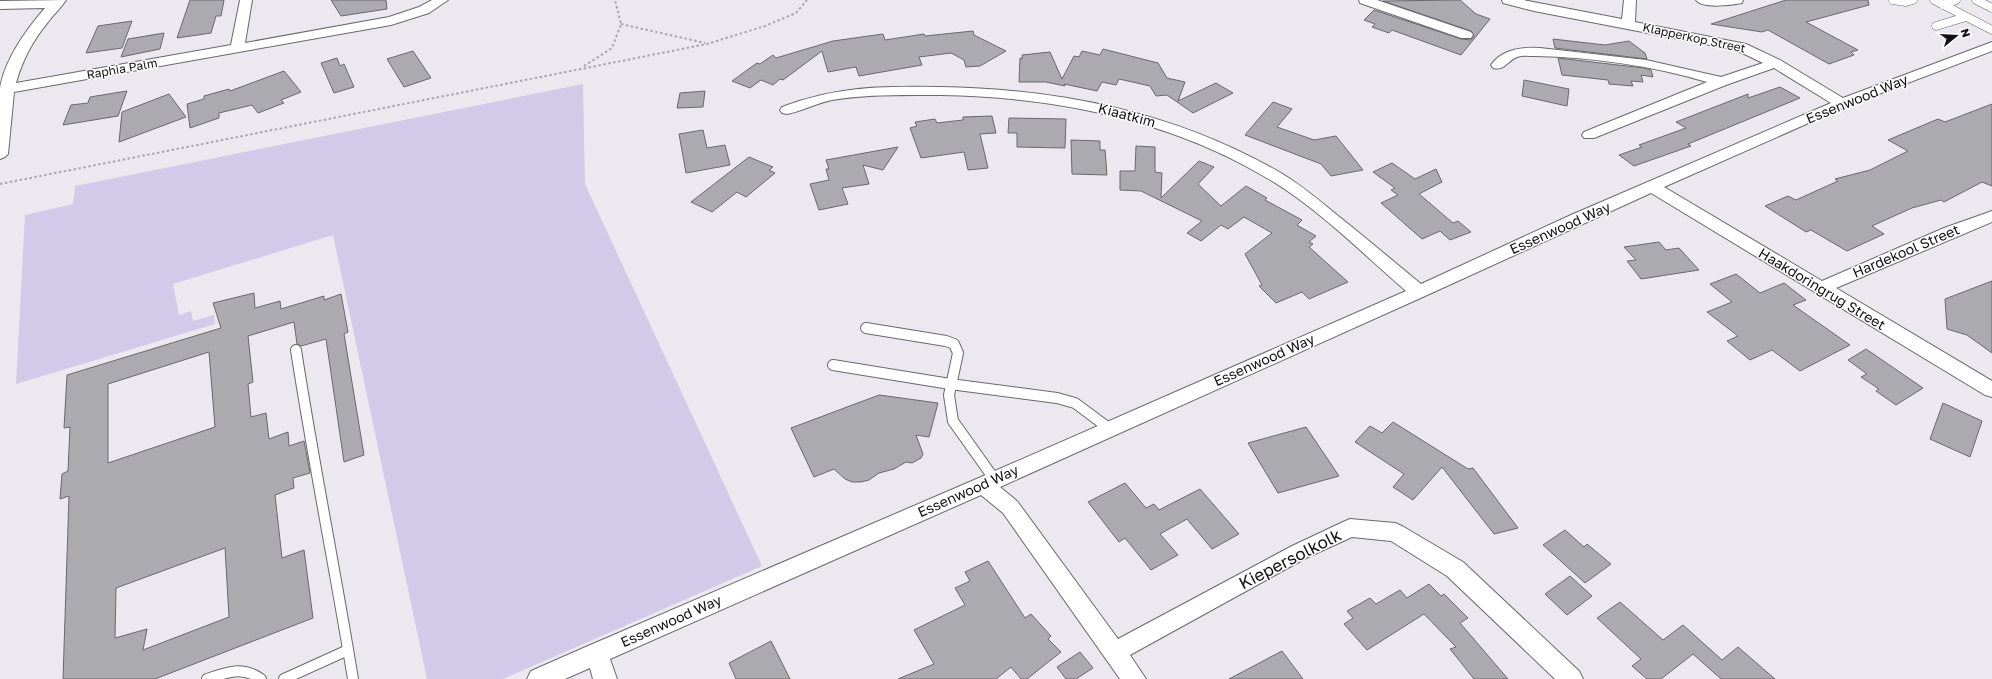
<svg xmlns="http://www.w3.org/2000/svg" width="1992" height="679" font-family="'Golos Text',sans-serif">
	<rect width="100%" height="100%" fill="#ebe9ef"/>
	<polygon fill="#d2cae9" points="583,84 585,184 762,566 503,679 427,679 333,235 173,284 179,315 191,311 193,321 214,315 215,324 16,384 25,215 73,204 75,186"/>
	<g fill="#abaaaf" stroke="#69686d" fill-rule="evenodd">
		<polygon points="190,0 224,0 221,16 216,16 211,33 177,38"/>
		<polygon points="331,0 386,0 387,9 341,16"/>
		<polygon points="1460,0 1476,14 1490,19 1461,55 1392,30 1389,33 1372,27 1375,24 1364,20 1374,10 1461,39 1471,40 1474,36 1471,31 1383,1"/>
		<polygon points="1786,0 1868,0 1869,5 1806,22 1858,50 1851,52 1854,55 1829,64 1768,30 1762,32 1711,24"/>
		<polygon points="132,21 122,48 86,53 98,26"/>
		<polygon points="973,31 974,35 1006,51 980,66 966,67 964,60 951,53 919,57 922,65 859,76 856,67 828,72 822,51 783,80 780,79 773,85 761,80 750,88 732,81 757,63 760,64 773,55 776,58 833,41 883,34 885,40 924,34 925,36"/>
		<polygon points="164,33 160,49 121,57 128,39"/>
		<polygon points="1553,39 1605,45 1629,41 1645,53 1647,59 1555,48"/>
		<polygon points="1103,49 1158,63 1167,78 1185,82 1178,101 1216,83 1233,93 1193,113 1167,95 1156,96 1150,86 1119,79 1116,85 1102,82 1097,91 1064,84 1065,86 1046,82 1019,82 1020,58 1022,59 1022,55 1050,52 1062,79 1074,56 1079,57 1082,51 1100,55"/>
		<polygon points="413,51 431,78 404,87 387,59"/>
		<polygon points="337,58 340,66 344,64 354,87 334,93 321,63"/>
		<polygon points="1558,58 1644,68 1651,70 1653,77 1641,75 1643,82 1631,81 1633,86 1609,84 1608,80 1562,75"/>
		<polygon points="284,71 301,92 281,100 284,103 258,113 252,105 219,113 219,118 190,128 187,104 204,99 204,96 229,89 230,91"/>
		<polygon points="1524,80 1569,89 1567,106 1522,96"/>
		<polygon points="1780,87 1800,98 1688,144 1691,146 1634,166 1619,155 1642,147 1639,145 1686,128 1676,122 1748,94 1748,98"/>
		<polygon points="127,91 118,116 63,125 71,105 88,103 90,97"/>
		<polygon points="705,91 703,107 677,108 680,93"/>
		<polygon points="169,94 186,117 119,142 122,112"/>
		<polygon points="1273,102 1292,109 1277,127 1314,140 1336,136 1363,170 1331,176 1321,164 1245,135"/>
		<polygon points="1992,104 1992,186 1982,182 1944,202 1941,200 1912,208 1872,226 1884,234 1847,251 1811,230 1806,232 1765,206 1788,196 1796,200 1838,181 1835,179 1870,170 1908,151 1888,140 1938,119 1945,122"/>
		<polygon points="992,116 996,133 980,134 988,168 968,170 964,152 921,158 910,128 917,126 915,122 935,119 937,123 963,120 963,117"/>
		<polygon points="1009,118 1066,119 1065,148 1017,147 1017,133 1008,133"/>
		<polygon points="703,130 707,148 725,145 730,165 686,173 679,134"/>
		<polygon points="1071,140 1100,141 1100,150 1105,150 1107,175 1072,174"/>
		<polygon points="1136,146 1155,147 1155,172 1162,173 1161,198 1199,161 1214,167 1198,184 1221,206 1246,186 1267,198 1265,200 1302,220 1297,225 1316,236 1309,242 1313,244 1309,247 1348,282 1309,299 1302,292 1276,303 1259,286 1262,285 1245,254 1272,233 1244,217 1228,229 1221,225 1201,241 1187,233 1202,221 1141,191 1120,190 1120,171 1135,171"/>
		<polygon points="898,147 883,170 863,165 869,184 842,188 848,204 819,210 810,184 829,180 826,169 829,169 826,160"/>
		<polygon points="749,157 773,167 769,170 775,173 746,197 737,192 712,212 691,202"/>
		<polygon points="1392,163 1415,179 1436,169 1442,182 1419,194 1453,223 1458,221 1471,232 1450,240 1440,231 1422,239 1381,203 1398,195 1391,190 1395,188 1373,172"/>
		<polygon points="1659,242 1666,250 1679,248 1699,270 1641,279 1627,261 1636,260 1624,247"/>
		<polygon points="1736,274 1760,293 1784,283 1806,300 1793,305 1850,345 1800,371 1772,350 1750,360 1727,341 1738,336 1707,312 1732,302 1710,284"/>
		<polygon points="1992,281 1992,353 1967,335 1947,329 1945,299"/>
		<path d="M254,293L255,308L280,301L281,309L324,296V300L341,294L348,332L344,334L364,455L344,462L326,339L301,346L297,344L294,322L248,336L253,382L248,384L251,417L266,413L269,439L288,432L289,446L304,441L310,473L293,478L294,488L275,495L282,558L304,550L313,618L155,679H63L69,496L60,499L62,474L68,471L70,427L64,428L67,375L221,328L213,303ZM209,352L215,427L108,463V384ZM225,548L229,617L143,650L147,629L115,638L116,588Z"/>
		<polygon points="1866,349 1923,388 1896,405 1876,391 1879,389 1861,377 1867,374 1848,360"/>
		<polygon points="879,395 938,403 929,437 916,435 923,454 921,458 912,463 906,462 894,469 879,473 869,480 861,482 852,482 845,479 834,469 814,477 791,428"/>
		<polygon points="1943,403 1982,421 1970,457 1930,439"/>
		<polygon points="1393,422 1468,469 1473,468 1518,528 1494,534 1442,467 1413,500 1393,487 1404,474 1355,442 1370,426 1382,433"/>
		<polygon points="1306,427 1339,476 1278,493 1248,443"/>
		<polygon points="1125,483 1146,508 1154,504 1159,510 1200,489 1239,534 1212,549 1187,519 1160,534 1178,555 1151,570 1125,538 1119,542 1088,502"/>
		<polygon points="1565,530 1584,547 1587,544 1611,564 1585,583 1543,545"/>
		<polygon points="988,561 1025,618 1031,614 1051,636 1048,639 1061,652 1027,679 1021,679 1011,667 996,679 898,679 934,664 914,630 965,605 955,588 970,581 965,572"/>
		<polygon points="1570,576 1592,596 1567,615 1545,594"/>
		<polygon points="1429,584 1441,596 1444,594 1468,618 1460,623 1508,679 1474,679 1450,649 1456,647 1424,614 1367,650 1344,624 1353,618 1347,611 1370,598 1376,604 1400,590 1407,598"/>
		<polygon points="1620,602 1663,640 1683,625 1722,660 1738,647 1775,679 1721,679 1693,654 1661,679 1647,679 1632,666 1641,659 1597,618"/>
		<polygon points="771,641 790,679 736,679 729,663"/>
		<polygon points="1282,651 1303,679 1229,679"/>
		<polygon points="1080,652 1093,668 1076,679 1066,679 1057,667"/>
	</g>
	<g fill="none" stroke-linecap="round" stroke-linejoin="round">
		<g stroke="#69686d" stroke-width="9">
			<g id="service-far1">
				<polyline points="1893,0 1906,2 1913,0"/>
				<polyline points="1934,0 1992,30"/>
				<polyline points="1976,0 1992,8"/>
				<polyline points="1943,5 1956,0"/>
				<polyline points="1936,26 1966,17"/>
			</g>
		</g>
		<g stroke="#69686d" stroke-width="12">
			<g id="service">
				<polyline points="866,328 946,341 954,344 958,353 949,395 953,421 995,480"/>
				<path d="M296,350C313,460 335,569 353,679"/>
				<polyline points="833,365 950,384 1057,398 1075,403 1110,429"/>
				<path d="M207,679C227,672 243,666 261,679"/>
				<polyline points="284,679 348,650"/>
			</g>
		</g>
		<g stroke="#69686d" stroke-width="2">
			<g id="minor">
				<path d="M66,0C61,8 54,14 48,22C33,40 22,61 16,83L231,45L240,0H252L245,43L389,17L419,7L432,0H448L429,13L391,25L14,92L8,154L5,157L0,159C0,139 0,106 0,88C5,59 26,30 45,8L0,9V1Z"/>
				<polygon points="1359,0 1377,0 1471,32 1473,35 1471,38 1461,38 1360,3"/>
				<path d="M1502,0H1523L1622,19L1624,0H1636L1635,22L1746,44L1780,60L1843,98L1992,42V51L1847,106L1664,187L1822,281L1944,228L1992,211V222L1836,288L1992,381V397L1985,395L1651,193L1425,296L1000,487L1017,501L1118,639L1292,546L1343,522L1350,519L1395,523L1402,526L1463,562L1579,671L1583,679H1555L1447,576L1391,541L1352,537L1306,558L1130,655L1146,679H1120L1003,513L981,495L610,659L617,679H593L590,668L565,679H527L531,671L588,646L988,474L1406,291C1363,254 1321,211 1272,181C1172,120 1057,97 941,95C905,95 868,94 832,100C817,103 802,111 787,114L782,113L780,110L782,107C837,86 882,86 940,87C1061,89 1175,112 1281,173C1301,185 1319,200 1337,215C1366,238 1393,261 1421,284L1571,215L1831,103L1774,68L1726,85L1594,138H1584L1582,135L1584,132L1707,82C1653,66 1592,57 1535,56C1529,56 1522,55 1517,57C1507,61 1505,71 1493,68L1491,65C1502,49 1522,47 1540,48L1646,60L1721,77L1763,63L1736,50L1534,11L1503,3Z"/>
				<path d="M1696,0H1743L1742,3C1732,5 1702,9 1696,0Z"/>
			</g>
		</g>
		<g stroke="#a8a6ab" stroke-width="2" stroke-dasharray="2.5 2.5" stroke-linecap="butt">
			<polyline points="621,24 705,43"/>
			<polyline points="584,66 612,48 621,24 615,0"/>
			<polyline points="0,184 707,44 765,26 796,13 807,0"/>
		</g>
		<use href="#service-far1" stroke="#fff" stroke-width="8"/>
		<use href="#service" stroke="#fff" stroke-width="10"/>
		<use href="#minor" fill="#fff" fill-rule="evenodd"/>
	</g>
	<g text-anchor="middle" stroke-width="3" stroke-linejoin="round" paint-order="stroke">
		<g font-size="12" fill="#111012" stroke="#fff">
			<text transform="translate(1694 38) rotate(12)" y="4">Klapperkop Street</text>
			<text transform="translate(122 69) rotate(-10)" y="4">Raphia Palm</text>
		</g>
		<g font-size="14" fill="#111012" stroke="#fff">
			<text transform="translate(1857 99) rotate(-22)" y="5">Essenwood Way</text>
			<text transform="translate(1127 115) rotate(15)" y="5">Kiaatkim</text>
			<text transform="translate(1560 228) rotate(-24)" y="5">Essenwood Way</text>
			<text transform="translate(1906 251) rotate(-23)" y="5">Hardekool Street</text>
			<text transform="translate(1822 289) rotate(31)" y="5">Haakdoringrug Street</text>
			<text transform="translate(1264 360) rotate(-24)" y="5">Essenwood Way</text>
			<text transform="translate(968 491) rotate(-24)" y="5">Essenwood Way</text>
			<text transform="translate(671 621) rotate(-24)" y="5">Essenwood Way</text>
		</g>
		<g font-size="17" fill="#111012" stroke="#fff">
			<text transform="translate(1290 559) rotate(-27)" y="6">Kiepersolkolk</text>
		</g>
	</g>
	<g transform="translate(1956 36) rotate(72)" stroke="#ffffff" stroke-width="3" paint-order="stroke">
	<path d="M0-3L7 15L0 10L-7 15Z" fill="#111012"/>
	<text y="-6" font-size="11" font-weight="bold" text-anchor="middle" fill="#111012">N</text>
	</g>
</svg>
